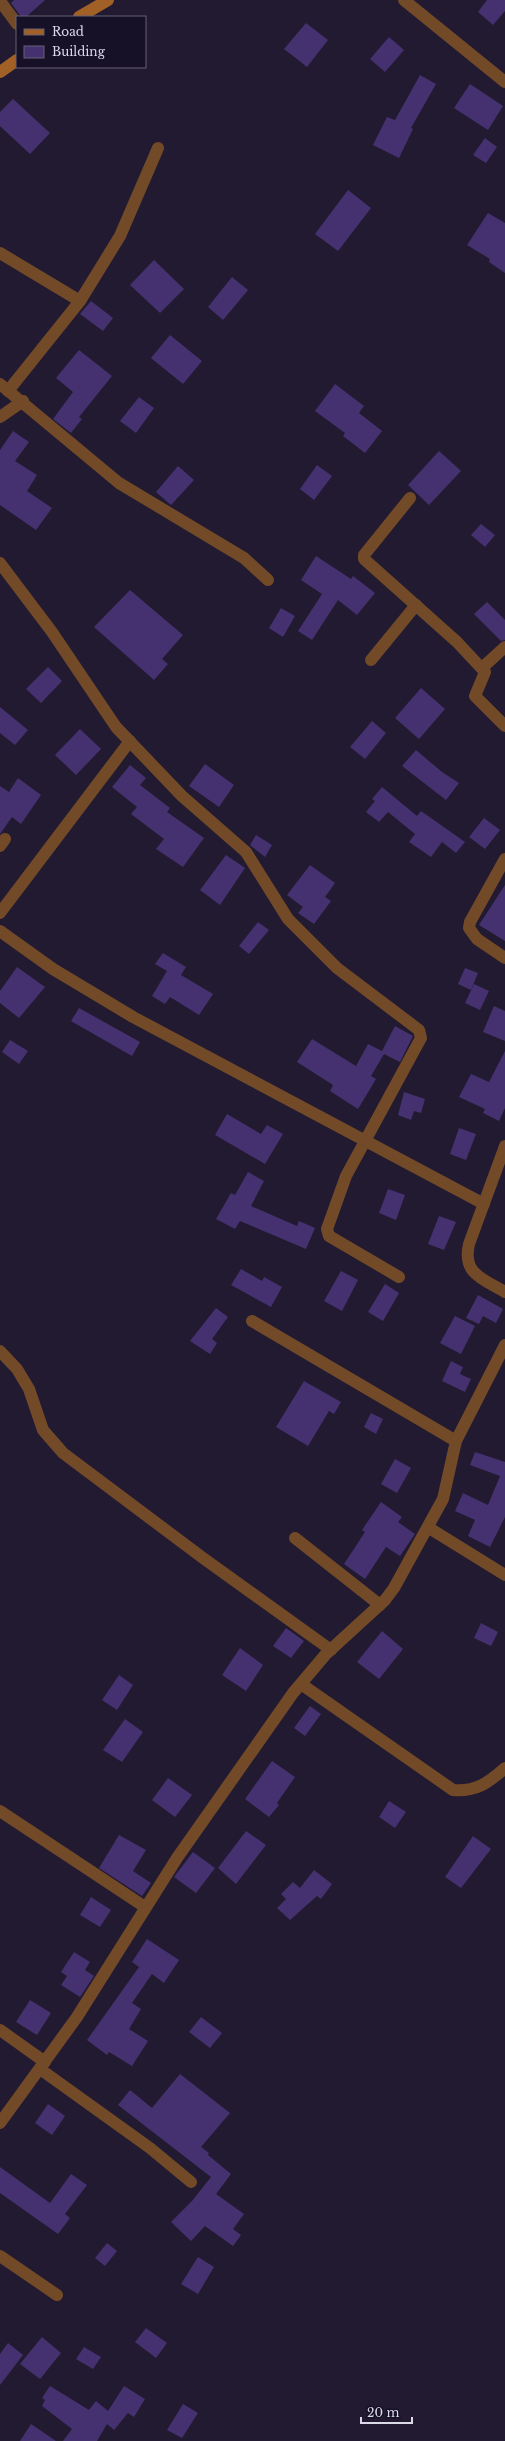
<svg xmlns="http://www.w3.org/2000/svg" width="505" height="2441" font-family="'Libre Baskerville',serif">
	<rect width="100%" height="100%" fill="#211a31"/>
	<g fill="#45316f">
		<polygon points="14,0 45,0 26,17 21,17 11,3"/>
		<polygon points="487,0 505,0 505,11 493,25 478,12"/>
		<polygon points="306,23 328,40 307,67 284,49"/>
		<polygon points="389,37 404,50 385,72 370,59"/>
		<polygon points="420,75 436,84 411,128 413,129 399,158 373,145 387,117 395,120"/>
		<polygon points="470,84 503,106 488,130 454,108"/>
		<polygon points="13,99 50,133 30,154 0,126 0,112"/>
		<polygon points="485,138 497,147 486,163 473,155"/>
		<polygon points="348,190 371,208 338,251 315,234"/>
		<polygon points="488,213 505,223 505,273 489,262 490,259 467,245"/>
		<polygon points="154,260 184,289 160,313 130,285"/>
		<polygon points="232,277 248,290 223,320 208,307"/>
		<polygon points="91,301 113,318 103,331 80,314"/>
		<polygon points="170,335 202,361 183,384 151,358"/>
		<polygon points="79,350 112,376 79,417 82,419 71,433 53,419 73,392 56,378"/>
		<polygon points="335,384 364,406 359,413 382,431 365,453 343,436 345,433 315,411"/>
		<polygon points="139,397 154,408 136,433 120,421"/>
		<polygon points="13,431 29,442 15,461 37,475 27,491 52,508 36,530 0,505 0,450"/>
		<polygon points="439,451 461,471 429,505 408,485"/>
		<polygon points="317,465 332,476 314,500 300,489"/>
		<polygon points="178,466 194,480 171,505 156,492"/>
		<polygon points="481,524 495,535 485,547 471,535"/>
		<polygon points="316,556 351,579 353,576 375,593 357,615 338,600 312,640 298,631 322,594 301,580"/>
		<polygon points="130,590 183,635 162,659 168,664 154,680 94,627"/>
		<polygon points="487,602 505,620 505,640 501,641 474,614"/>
		<polygon points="281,608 295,616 283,637 269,628"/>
		<polygon points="48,667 62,681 41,703 26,689"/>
		<polygon points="421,688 445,709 419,739 395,718"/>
		<polygon points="0,707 28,730 15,745 0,733"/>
		<polygon points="372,721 386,733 365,759 350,747"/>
		<polygon points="80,729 101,749 76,775 55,755"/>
		<polygon points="416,750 442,772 459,783 446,800 402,766"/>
		<polygon points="205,764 234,785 219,807 189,786"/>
		<polygon points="130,765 146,778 140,785 170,808 167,812 204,838 183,867 156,849 164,839 131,814 137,807 112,787"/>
		<polygon points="18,778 41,795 21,824 12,817 0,834 0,786 9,792"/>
		<polygon points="382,787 417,816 421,811 465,842 456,853 442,842 431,857 409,842 415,834 388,812 379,822 366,812 375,801 372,799"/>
		<polygon points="484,818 500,830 485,849 469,837"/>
		<polygon points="256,835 272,845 265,857 250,845"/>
		<polygon points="226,855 245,868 220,905 200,890"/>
		<polygon points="310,865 335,883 325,897 331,901 314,924 298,913 303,907 287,895"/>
		<polygon points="505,885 505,941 479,925"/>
		<polygon points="258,922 269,930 249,954 239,946"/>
		<polygon points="163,953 186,967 181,975 213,994 199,1015 170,997 165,1004 152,996 167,971 155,964"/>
		<polygon points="17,967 45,987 19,1018 0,1003 0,991"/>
		<polygon points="465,968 478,973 471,990 458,984"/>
		<polygon points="474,984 489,991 480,1010 465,1003"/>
		<polygon points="494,1006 505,1011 505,1041 483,1032"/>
		<polygon points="79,1008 140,1042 132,1056 71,1021"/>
		<polygon points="395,1026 413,1036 400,1062 384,1054 371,1076 376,1079 358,1109 330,1091 333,1085 297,1062 312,1039 356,1066 368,1044 382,1051"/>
		<polygon points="10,1040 28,1051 19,1064 2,1052"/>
		<polygon points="505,1051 505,1108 499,1121 483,1113 485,1109 459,1097 471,1074 489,1082"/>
		<polygon points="404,1092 425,1099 421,1113 414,1111 411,1120 398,1115"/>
		<polygon points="227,1114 261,1134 267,1125 283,1134 265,1164 215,1135"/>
		<polygon points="459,1128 476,1134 466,1160 450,1154"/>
		<polygon points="248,1172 264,1181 251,1206 297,1226 299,1221 315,1228 306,1249 240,1221 235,1229 216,1219 231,1193 235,1195"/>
		<polygon points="388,1189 405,1195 396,1220 379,1213"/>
		<polygon points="439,1216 456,1222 444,1250 428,1244"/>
		<polygon points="241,1269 262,1281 264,1277 282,1287 271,1307 231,1285"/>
		<polygon points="341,1271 358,1280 342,1311 324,1301"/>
		<polygon points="385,1284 399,1293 383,1321 368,1312"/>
		<polygon points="478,1295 503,1309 496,1323 483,1316 479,1324 466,1318"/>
		<polygon points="216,1308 228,1317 212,1339 217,1343 210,1354 190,1341"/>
		<polygon points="455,1316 475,1326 461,1354 440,1343"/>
		<polygon points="451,1361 463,1367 460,1374 471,1379 465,1392 442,1381"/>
		<polygon points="304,1381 341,1402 334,1414 329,1411 308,1446 276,1427"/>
		<polygon points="371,1413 383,1419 376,1434 364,1427"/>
		<polygon points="475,1452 505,1462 505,1517 490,1547 468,1536 475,1520 455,1511 463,1493 488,1505 500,1476 470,1465"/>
		<polygon points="395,1459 411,1468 397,1493 381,1484"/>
		<polygon points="381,1502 402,1517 398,1522 415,1534 400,1556 386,1547 365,1579 344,1564 365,1532 362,1530"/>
		<polygon points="481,1623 498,1632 491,1646 474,1638"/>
		<polygon points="286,1628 304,1641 291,1658 273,1646"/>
		<polygon points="382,1631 403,1649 379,1679 357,1662"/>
		<polygon points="240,1648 263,1665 246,1691 222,1675"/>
		<polygon points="119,1675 133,1685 117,1710 102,1700"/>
		<polygon points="310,1706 321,1714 305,1736 294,1728"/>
		<polygon points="125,1719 143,1732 122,1762 103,1750"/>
		<polygon points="272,1761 295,1777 277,1803 279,1805 269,1817 245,1799"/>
		<polygon points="168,1778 192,1795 175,1817 152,1800"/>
		<polygon points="389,1801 406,1812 395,1828 379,1817"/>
		<polygon points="246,1831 266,1845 236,1884 218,1868"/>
		<polygon points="119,1835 146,1850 133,1871 151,1883 142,1896 99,1868"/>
		<polygon points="473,1836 491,1849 461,1888 445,1877"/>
		<polygon points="193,1852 215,1868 196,1893 174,1877"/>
		<polygon points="314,1870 332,1884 321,1899 317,1896 290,1920 277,1908 286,1899 281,1894 293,1882 300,1888"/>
		<polygon points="91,1897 111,1910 100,1927 80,1915"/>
		<polygon points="147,1939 179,1960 164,1983 152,1974 132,2003 141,2009 129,2029 148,2041 132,2066 109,2052 107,2055 87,2040 139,1967 132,1962"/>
		<polygon points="74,1952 90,1962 85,1970 94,1976 80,1997 61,1985 67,1976 61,1972"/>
		<polygon points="30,2000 51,2013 37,2035 16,2022"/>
		<polygon points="201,2017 222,2033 210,2048 189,2032"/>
		<polygon points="180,2074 230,2113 201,2147 209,2153 208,2155 231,2174 216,2194 244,2214 233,2229 241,2235 233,2246 205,2226 191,2241 171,2222 192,2201 211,2177 118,2105 130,2090 152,2108"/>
		<polygon points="48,2104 65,2116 52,2135 35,2123"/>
		<polygon points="0,2167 50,2203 71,2174 87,2185 65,2214 70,2218 58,2234 0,2193"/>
		<polygon points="107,2243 117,2251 105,2266 95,2258"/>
		<polygon points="198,2257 214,2267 198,2294 181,2284"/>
		<polygon points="146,2328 167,2343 156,2358 135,2342"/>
		<polygon points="42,2337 61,2353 40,2379 20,2364"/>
		<polygon points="8,2343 23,2355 0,2385 0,2354"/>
		<polygon points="84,2347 101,2357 93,2369 76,2359"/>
		<polygon points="50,2386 89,2410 96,2401 108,2411 124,2386 145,2399 134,2417 128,2413 114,2430 107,2424 97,2441 63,2441 72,2429 42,2406 45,2400 42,2398"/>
		<polygon points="183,2404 198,2413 182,2438 167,2430"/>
		<polygon points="31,2424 56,2441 20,2441"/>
	</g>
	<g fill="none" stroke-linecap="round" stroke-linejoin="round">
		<g stroke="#724a28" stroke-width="12">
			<polyline points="404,0 505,82"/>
			<polyline points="0,1 17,24"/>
			<polyline points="0,253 80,301"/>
			<polyline points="0,384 119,483 244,558 268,580"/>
			<polyline points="8,391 80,301 120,236 158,148"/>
			<polyline points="0,417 23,401"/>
			<polyline points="410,498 364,555 364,559 457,642 485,672 475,696 505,726"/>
			<polyline points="0,563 52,632 116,727 182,796 246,852 288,919 337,968 419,1030 421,1038 346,1176 327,1229 329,1236 399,1277"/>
			<polyline points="371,660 416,605"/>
			<polyline points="482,668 505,647"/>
			<polyline points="0,846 5,839"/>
			<polyline points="505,859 470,922 469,928 477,939 505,958"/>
			<polyline points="0,913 130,741"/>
			<polyline points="0,931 53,969 133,1017 484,1204"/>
			<path d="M505,1146L469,1244C462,1274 483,1279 505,1292"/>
			<polyline points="252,1321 456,1441"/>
			<polyline points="0,1351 17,1369 29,1389 43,1430 63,1453 203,1558 331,1650"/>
			<polyline points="429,1528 505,1575"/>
			<polyline points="295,1538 380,1605"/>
			<path d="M301,1684L453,1790C476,1792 488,1783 505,1768"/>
			<polyline points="0,1811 145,1907"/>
			<polyline points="0,2030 45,2062"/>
			<polyline points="40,2069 150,2148 191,2182"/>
			<polyline points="0,2123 77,2017 177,1858 293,1693 326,1654 385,1600 394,1588 443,1499 456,1441 505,1345"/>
			<polyline points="0,2256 57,2295"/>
		</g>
		<g stroke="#a16026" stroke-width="12">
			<polyline points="79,17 108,0"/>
			<polyline points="0,72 17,60"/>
		</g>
	</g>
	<rect x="16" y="16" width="130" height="52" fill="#171127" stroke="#666175"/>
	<rect x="24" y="29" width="20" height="6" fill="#a16026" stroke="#666175"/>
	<text x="52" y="36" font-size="12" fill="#dcd9e9">Road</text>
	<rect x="24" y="46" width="20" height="12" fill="#45316f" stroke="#666175"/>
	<text x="52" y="56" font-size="12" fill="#dcd9e9">Building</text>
	<path d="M361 2417v6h51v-6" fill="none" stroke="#dcd9e9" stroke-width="2"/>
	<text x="367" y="2417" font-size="12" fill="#dcd9e9" stroke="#171127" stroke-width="3" paint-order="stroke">20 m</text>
</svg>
